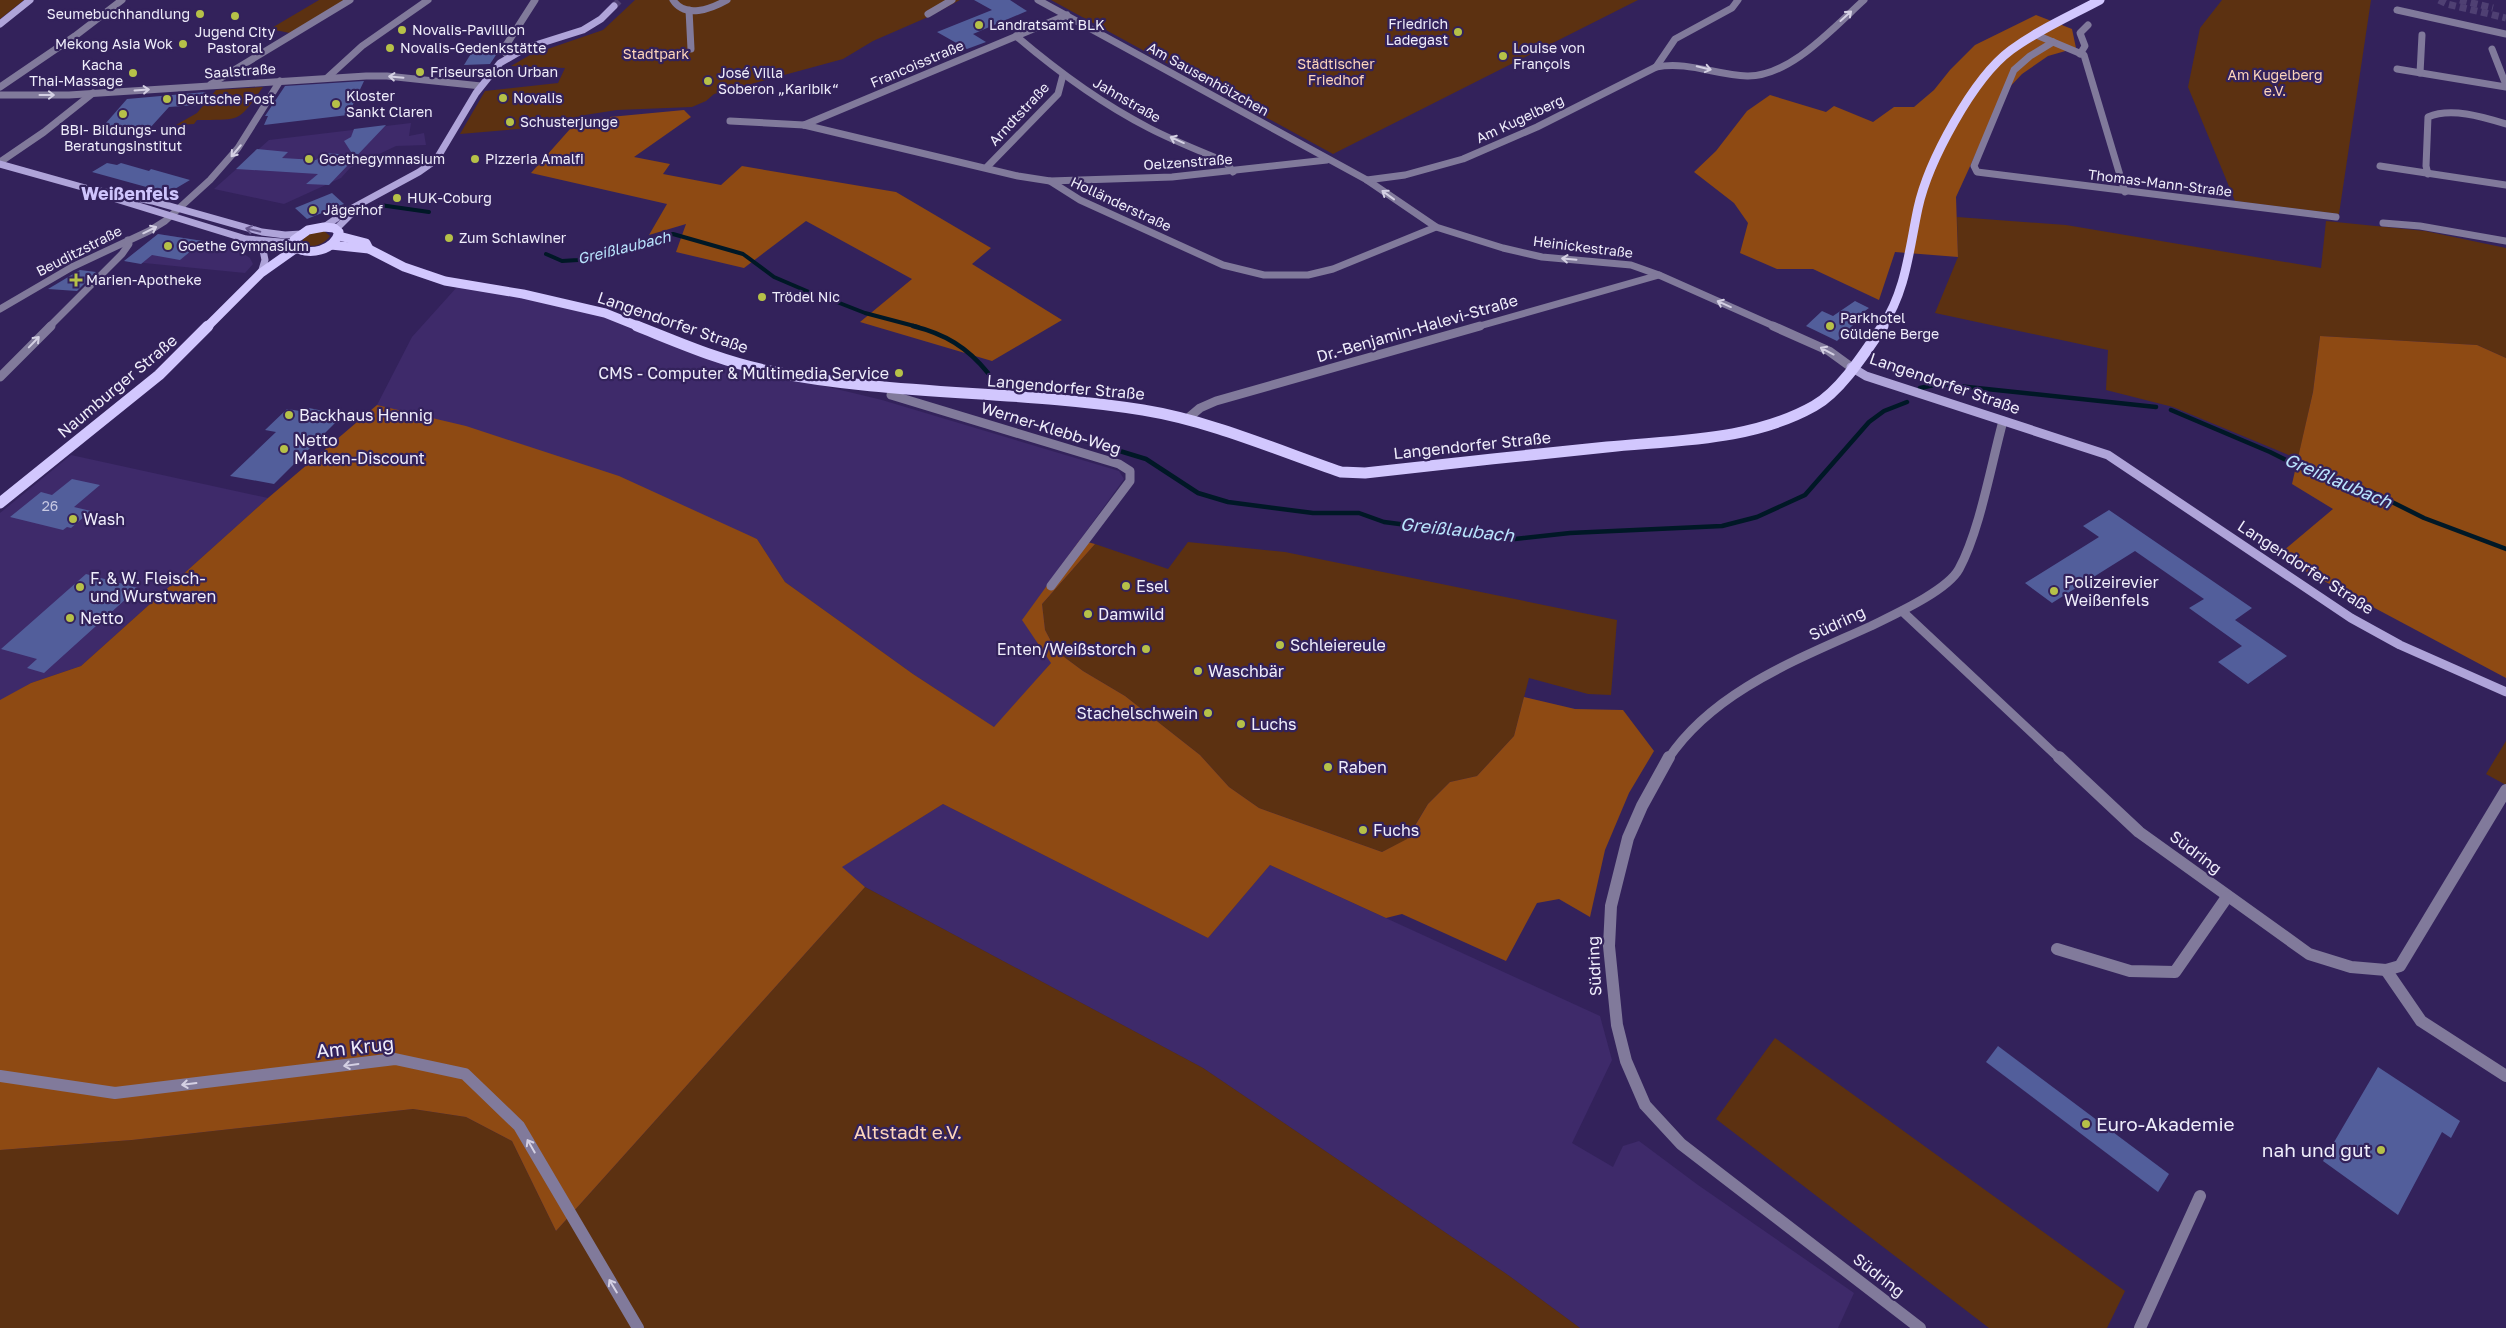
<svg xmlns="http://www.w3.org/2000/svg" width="2506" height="1328" font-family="'Golos Text',sans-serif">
	<rect width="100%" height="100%" fill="#33225b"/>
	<g fill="#3e2a6a">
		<polygon points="411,123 409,136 424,133 426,145 396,146 350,168 341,178 284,204 214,189 269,140"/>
		<polygon points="158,234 203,241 238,250 250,258 253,264 245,273 124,261"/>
		<polygon points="457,287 536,299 603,315 712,359 882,400 1119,471 1124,479 1080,540 1051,663 995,728 913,674 785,582 757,539 377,405 412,337"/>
		<polygon points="71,455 268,498 81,666 31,683 0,701 0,513"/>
		<polygon points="943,804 1208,938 1270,865 1600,1016 1612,1060 1572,1143 1613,1167 1623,1146 1639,1141 1698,1185 1854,1293 1838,1328 1580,1328 1508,1275 1203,1068 865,887 841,867"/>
	</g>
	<g fill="#5c3111">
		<polygon points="0,0 24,0 0,19"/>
		<polygon points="319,0 346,0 290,33 270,29"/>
		<polygon points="635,0 960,0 928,17 873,41 843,59 714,94 706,101 692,107 617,110 585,115 540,127 460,134 485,91 558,83 565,68 511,66 530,55 603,30"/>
		<polygon points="1051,0 1638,0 1333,154"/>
		<polygon points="2222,0 2371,0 2339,214 2235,201 2188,87 2200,28"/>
		<path d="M263,87C237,124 241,119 197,120L194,124L176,125L197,113L216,90Z"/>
		<polygon points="1957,217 2066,225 2321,268 2326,221 2425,231 2506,248 2506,358 2477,345 2320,336 2313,392 2298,459 2173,407 2106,390 2108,350 1935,313 1958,257"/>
		<path d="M324,231L330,236C324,245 311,249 302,243C304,233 315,233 324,231Z"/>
		<polygon points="1188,542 1285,552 1617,620 1611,695 1588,694 1529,678 1514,736 1477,776 1450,782 1428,804 1406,840 1382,852 1259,808 1229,787 1200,755 1125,696 1083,671 1056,651 1045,630 1042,604 1095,544 1168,569"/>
		<polygon points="2506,741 2506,785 2486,774"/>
		<polygon points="865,887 1203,1068 1508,1275 1580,1328 0,1328 0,1150 132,1140 413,1109 466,1117 512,1141 556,1231"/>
		<polygon points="1775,1038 2125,1291 2107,1328 1989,1328 1716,1119"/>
	</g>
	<g fill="#8e4a13">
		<polygon points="2036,15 2072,29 2076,48 2048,56 2022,74 2003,94 1956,197 1958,257 1895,252 1879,300 1813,269 1777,269 1740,253 1748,223 1734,203 1694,172 1716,151 1747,111 1770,95 1826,112 1834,106 1873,122 1894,107 1914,107 1934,90 1950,70 1975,45"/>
		<polygon points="684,110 691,117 634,157 670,164 663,174 721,185 742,166 896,192 991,248 972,264 1062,320 992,361 860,322 912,279 806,221 744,268 676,252 686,224 649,235 667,204 531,173 578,120"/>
		<polygon points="2320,336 2477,345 2506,358 2506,678 2277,556 2333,509 2292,484 2313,392"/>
		<polygon points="377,405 466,426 619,476 757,539 785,582 913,674 994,727 1051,663 1022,620 1080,540 1095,544 1042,604 1045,630 1056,651 1083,671 1125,696 1200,755 1229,787 1259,808 1382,852 1407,839 1428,804 1450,782 1477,776 1514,736 1524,697 1575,709 1623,710 1654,751 1629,793 1605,850 1590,917 1559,899 1537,903 1506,961 1402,914 1386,918 1270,865 1208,938 943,804 842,867 865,887 556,1231 512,1141 466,1117 413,1109 132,1140 0,1150 0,700 31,683 81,666 268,498"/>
	</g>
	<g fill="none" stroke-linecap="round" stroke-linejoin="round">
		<g stroke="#001826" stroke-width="4">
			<polyline points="380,205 429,212"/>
			<polyline points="546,254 562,261 578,260 673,234 743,254 774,277 809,292"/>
			<polyline points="819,295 865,313 918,327"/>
		</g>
		<g stroke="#001826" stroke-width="4.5">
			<path d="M913,326C945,334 967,347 988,373"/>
			<polyline points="1920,388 1939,384 2156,407"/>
			<polyline points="2171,410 2270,452 2320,477 2342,481 2374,493 2424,518 2506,549"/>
			<polyline points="1041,427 1146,459 1198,493 1228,502 1313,513 1359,513 1384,522 1515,539 1570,533 1722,526 1757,517 1805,495 1869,422 1884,411 1907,402"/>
		</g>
	</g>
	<g fill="#525e9b">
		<polygon points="974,0 1010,0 1027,11 973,34 986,42 967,49 937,32 992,10"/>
		<polygon points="472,52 498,52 490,64 464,65"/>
		<polygon points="364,81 348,115 264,125 268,116 265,116 285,86"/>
		<polygon points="206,92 197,105 169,107 149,129 99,131 127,99"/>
		<polygon points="386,125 329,185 306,184 318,174 236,169 257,149 288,152 282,158 316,160 324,153 353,155 344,141 351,137 354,129"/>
		<polygon points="107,163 117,165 121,163 149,171 151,169 190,180 168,193 92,172"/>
		<polygon points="332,193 344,204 307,219 295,208"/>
		<polygon points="158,234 203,241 180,260 152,255 141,264 124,261"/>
		<polygon points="80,270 96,272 77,291 48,289"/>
		<polygon points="1855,301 1869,308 1848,323 1853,325 1837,341 1806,326 1822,311 1833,316"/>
		<polygon points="304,407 343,415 274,484 230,476 276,432 265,430 287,409 300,411"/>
		<polygon points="72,479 100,485 74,507 91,511 71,528 67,527 63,530 10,517 41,492 52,495"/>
		<polygon points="2109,510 2252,608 2235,620 2287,656 2248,684 2218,662 2242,646 2189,608 2204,599 2135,551 2052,603 2025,583 2099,537 2083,526"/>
		<polygon points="86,574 138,588 44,673 27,668 37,659 1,649"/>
		<polygon points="1998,1046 2169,1174 2158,1192 1986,1062"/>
		<polygon points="2378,1067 2460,1121 2451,1138 2442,1132 2398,1215 2323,1161"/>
	</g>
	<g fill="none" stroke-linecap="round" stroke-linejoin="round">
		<g stroke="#4f4073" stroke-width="7" stroke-dasharray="7 4" stroke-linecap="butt">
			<polyline points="2439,0 2447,4 2506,18"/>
			<polyline points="2460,0 2493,8"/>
		</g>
		<polyline stroke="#4f4073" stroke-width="7" stroke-dasharray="7 4" stroke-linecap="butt" points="614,6 620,0"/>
		<g stroke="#817a9b" stroke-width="7">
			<path d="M673,0C685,19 711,9 727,0"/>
			<polyline points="1038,0 1367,180 1436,227 1503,248 1542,257 1631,265 1659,275 1776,327"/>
			<polyline points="689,10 691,49"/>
			<polyline points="2397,10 2506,34"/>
			<polyline points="928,14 952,0"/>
			<polyline points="2034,34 2084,55 2125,192"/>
			<path d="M1016,36C1057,71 1100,103 1149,128C1174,141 1200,151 1226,162L1233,172"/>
			<polyline points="2053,42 2030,56 2014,70 1974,166 1977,172 2336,217"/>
			<polyline points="2492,49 2506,85"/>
			<polyline points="2080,54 2085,46 2080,33 2088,25"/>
			<polyline points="509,57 503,50 535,0"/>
			<path d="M1656,67C1688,61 1716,75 1747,76C1790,77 1834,27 1864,0"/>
			<polyline points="2397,69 2506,87"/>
			<polyline points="2420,73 2422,35"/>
			<polyline points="327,78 362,46 428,0"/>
			<polyline points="211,84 350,0"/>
			<polyline points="0,87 75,36 122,0"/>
			<polyline points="0,95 69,95 366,76 387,76 481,86"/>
			<polyline points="730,121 804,125 1018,176 1050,181 1080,200 1223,265 1264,275 1308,275 1333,269 1436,227"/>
			<polyline points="804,125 1067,15"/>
			<polyline points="0,162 44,132 93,93"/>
			<polyline points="2380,166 2506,185"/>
			<polyline points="987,167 1058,94 1063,75"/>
			<path d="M2428,174L2426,166L2428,117C2451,107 2483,117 2506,124"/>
			<polyline points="1367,180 1405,175 1463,159 1537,127 1656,67 1675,39 1732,8 1738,0"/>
			<polyline points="1050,181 1172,177 1327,160"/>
			<polyline points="2383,223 2420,226 2506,241"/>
			<polyline points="0,309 72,267 149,231 165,221 210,180 238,148 280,81"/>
			<polyline points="49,327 122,254 129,244 128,240"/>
			<polyline points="1476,327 1659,275"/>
		</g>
		<g stroke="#817a9b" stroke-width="9">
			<polyline points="1773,326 1829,351 1851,367"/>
			<polyline points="0,377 51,326"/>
			<polyline points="895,388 891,395 1119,464 1130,471 1130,481 1051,586"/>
			<polyline points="1187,419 1200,408 1216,401 1480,326"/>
			<polyline points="1902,611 2060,759"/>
			<path d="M1668,759C1714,690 1799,659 1871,626C1893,615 1947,591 1959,569C1980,530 1991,465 2003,421"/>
		</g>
		<g stroke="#817a9b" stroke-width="12">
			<polyline points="1669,757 1642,806 1628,838 1611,906 1609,946 1617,1025 1626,1061 1645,1105 1681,1144 1920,1328"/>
			<polyline points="2059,757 2139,832 2309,954 2351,967 2386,970 2400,966 2506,790"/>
			<polyline points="2057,949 2130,971 2175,972 2227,897"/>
			<polyline points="2386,970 2421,1021 2506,1076"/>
			<polyline points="0,1076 115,1093 395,1059 465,1074 519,1126 638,1328"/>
			<polyline points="2140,1328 2200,1196"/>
		</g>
		<g stroke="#afa4d9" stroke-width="7">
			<polyline points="0,24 30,0"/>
			<polyline points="0,164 89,189 152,201 262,232 285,235 301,234"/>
			<polyline points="116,199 246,239 293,243"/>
			<polyline points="324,227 347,211 419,172 436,160 476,93 500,63 526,48 583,30 601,19 614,6"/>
			<polyline points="336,229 354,211"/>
			<polyline points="249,241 263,250 265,260 261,273"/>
		</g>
		<polyline stroke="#afa4d9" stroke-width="9" points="1851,367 1866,376 2108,455 2351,618 2400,645 2506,692"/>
		<g stroke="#d2c7fe" stroke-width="9">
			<path d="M324,227L334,228L339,232C334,251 310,256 294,247V240L308,230Z"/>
			<polyline points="339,236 366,243 369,249"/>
			<polyline points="331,245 369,249 404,267 445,281 523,294 605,313 640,327"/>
			<polyline points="207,327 261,273 295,249"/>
			<path d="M1882,327C1906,291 1909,250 1918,208C1928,162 1973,78 2011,50C2038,30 2070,16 2100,0"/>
		</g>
		<g stroke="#d2c7fe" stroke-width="11">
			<path d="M637,326C680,343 723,362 769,371C892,396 1019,390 1143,410C1211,421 1277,450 1341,472L1365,473C1446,464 1526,455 1607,447C1676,440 1752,441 1814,406C1841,391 1866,351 1883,326"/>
			<polyline points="0,503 159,375 208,326"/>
		</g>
	</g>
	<defs><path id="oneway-shaft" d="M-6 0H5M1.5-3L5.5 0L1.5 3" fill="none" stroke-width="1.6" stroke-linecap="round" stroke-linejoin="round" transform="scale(1.25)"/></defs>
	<g stroke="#d4d0e3">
		<use href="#oneway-shaft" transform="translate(1846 16) rotate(-42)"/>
		<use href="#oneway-shaft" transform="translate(1704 68) rotate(14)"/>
		<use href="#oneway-shaft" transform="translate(396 77) rotate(-175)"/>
		<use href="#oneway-shaft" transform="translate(142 90) rotate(-4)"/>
		<use href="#oneway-shaft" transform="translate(47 95)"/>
		<use href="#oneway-shaft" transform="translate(1177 140) rotate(-156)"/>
		<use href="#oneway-shaft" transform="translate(236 151) rotate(130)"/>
		<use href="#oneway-shaft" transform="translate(1388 195) rotate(-144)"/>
		<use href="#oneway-shaft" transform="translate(150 230) rotate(-26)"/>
		<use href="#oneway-shaft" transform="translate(1569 259) rotate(-175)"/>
		<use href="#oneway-shaft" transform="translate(1724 304) rotate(-156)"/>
		<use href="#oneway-shaft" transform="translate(34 342) rotate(-46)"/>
		<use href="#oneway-shaft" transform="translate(1827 351) rotate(-152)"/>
		<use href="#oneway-shaft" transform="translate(351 1065) rotate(172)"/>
		<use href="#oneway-shaft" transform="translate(189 1084) rotate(173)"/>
		<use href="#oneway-shaft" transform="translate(531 1146) rotate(-120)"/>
		<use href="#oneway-shaft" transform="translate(613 1286) rotate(-121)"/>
	</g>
	<use stroke="#65568d" href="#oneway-shaft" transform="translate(253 230) rotate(-166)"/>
	<g fill="#b6c148" stroke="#33225b" stroke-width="2">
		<circle cx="200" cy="14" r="5"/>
		<circle cx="235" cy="16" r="5"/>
		<circle cx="979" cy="25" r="5"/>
		<circle cx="402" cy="30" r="5"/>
		<circle cx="1458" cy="32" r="5"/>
		<circle cx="183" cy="44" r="5"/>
		<circle cx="390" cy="48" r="5"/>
		<circle cx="1503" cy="56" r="5"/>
		<circle cx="420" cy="72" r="5"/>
		<circle cx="133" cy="73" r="5"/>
		<circle cx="708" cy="81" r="5"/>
		<circle cx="503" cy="98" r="5"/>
		<circle cx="167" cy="99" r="5"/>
		<circle cx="336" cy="104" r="5"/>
		<circle cx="123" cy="114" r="5"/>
		<circle cx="510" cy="122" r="5"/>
		<circle cx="309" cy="159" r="5"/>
		<circle cx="475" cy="159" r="5"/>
		<circle cx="397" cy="198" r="5"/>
		<circle cx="313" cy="210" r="5"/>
		<circle cx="449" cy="238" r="5"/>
		<circle cx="168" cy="246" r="5"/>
		<path d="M73.5 272.5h5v5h5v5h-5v5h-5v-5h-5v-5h5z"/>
		<circle cx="762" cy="297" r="5"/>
		<circle cx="1830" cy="326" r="5"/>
		<circle cx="899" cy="373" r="5"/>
		<circle cx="289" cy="415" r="5"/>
		<circle cx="284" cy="449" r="5"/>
		<circle cx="73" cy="519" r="5"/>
		<circle cx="1126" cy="586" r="5"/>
		<circle cx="80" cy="587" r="5"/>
		<circle cx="2054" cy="591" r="5"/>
		<circle cx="1088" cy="614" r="5"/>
		<circle cx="70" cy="618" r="5"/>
		<circle cx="1280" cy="645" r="5"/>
		<circle cx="1146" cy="649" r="5"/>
		<circle cx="1198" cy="671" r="5"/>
		<circle cx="1208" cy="713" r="5"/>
		<circle cx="1241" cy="724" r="5"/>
		<circle cx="1328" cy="767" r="5"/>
		<circle cx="1363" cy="830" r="5"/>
		<circle cx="2086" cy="1124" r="5"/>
		<circle cx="2381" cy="1150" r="5"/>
	</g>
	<g text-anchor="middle" stroke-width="4.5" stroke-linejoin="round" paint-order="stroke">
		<g font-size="14" fill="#efedfb" stroke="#33225b" text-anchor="start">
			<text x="190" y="19" text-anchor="end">Seumebuchhandlung</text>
			<text x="1448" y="29" text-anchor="end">Friedrich<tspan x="1448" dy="16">Ladegast</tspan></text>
			<text x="989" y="30">Landratsamt BLK</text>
			<text x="412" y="35">Novalis-Pavillion</text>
			<text x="235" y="37" text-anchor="middle">Jugend City<tspan x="235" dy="16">Pastoral</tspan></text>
			<text x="173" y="49" text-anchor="end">Mekong Asia Wok</text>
			<text x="400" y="53">Novalis-Gedenkstätte</text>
			<text x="1513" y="53">Louise von<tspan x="1513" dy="16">François</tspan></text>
			<text x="123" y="70" text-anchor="end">Kacha<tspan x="123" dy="16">Thai-Massage</tspan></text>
			<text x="430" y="77">Friseursalon Urban</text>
			<text x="718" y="78">José Villa<tspan x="718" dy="16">Soberon „Karibik“</tspan></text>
			<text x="346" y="101">Kloster<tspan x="346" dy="16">Sankt Claren</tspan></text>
			<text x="513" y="103">Novalis</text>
			<text x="177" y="104">Deutsche Post</text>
			<text x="520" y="127">Schusterjunge</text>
			<text x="123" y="135" text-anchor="middle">BBI- Bildungs- und<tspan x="123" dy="16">Beratungsinstitut</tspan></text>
			<text x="319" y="164">Goethegymnasium</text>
			<text x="485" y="164">Pizzeria Amalfi</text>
			<text x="407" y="203">HUK-Coburg</text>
			<text x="323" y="215">Jägerhof</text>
			<text x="459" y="243">Zum Schlawiner</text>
			<text x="178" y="251">Goethe Gymnasium</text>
			<text x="86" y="285">Marien-Apotheke</text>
			<text x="772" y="302">Trödel Nic</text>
			<text x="1840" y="323">Parkhotel<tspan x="1840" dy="16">Güldene Berge</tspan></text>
		</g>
		<g font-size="14" fill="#fdd5bb" stroke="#33225b">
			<text x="656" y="59">Stadtpark</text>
			<text x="1336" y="69">Städtischer<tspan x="1336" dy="16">Friedhof</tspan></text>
			<text x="2275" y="80">Am Kugelberg<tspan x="2275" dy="16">e.V.</tspan></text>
		</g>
		<g font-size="14" fill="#efedfb" stroke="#33225b">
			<text transform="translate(917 64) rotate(-23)" y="5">Francoisstraße</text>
			<text transform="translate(240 71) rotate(-4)" y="5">Saalstraße</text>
			<text transform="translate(1208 79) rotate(29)" y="5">Am Sausenhölzchen</text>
			<text transform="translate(1127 100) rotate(30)" y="5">Jahnstraße</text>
			<text transform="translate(1019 114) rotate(-47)" y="5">Arndtstraße</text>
			<text transform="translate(1520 119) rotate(-25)" y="5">Am Kugelberg</text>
			<text transform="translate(1188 162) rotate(-4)" y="5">Oelzenstraße</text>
			<text transform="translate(2160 183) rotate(7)" y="5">Thomas-Mann-Straße</text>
			<text transform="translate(1121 204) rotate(25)" y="5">Holländerstraße</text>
			<text transform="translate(1583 247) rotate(7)" y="5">Heinickestraße</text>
			<text transform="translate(79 251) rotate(-27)" y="5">Beuditzstraße</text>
		</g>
		<g font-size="14" fill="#c8c9e3">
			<text x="50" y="511">26</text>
		</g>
		<g font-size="15" font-style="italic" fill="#b9e4fd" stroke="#33225b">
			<text transform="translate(624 248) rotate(-14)" y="5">Greißlaubach</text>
		</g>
		<g font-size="16" fill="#efedfb" stroke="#33225b">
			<text transform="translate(673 322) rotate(19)" y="6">Langendorfer Straße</text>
			<text transform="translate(1417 328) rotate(-16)" y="6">Dr.-Benjamin-Halevi-Straße</text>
			<text transform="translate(1945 383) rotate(19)" y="6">Langendorfer Straße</text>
			<text transform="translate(117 386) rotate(-40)" y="6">Naumburger Straße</text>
			<text transform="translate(1066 387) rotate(5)" y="6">Langendorfer Straße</text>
			<text transform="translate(1051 428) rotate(17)" y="6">Werner-Klebb-Weg</text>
			<text transform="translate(1472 445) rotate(-6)" y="6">Langendorfer Straße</text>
			<text transform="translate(2306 567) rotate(33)" y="6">Langendorfer Straße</text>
			<text transform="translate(1837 623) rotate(-25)" y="6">Südring</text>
			<text transform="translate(2196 852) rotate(37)" y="6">Südring</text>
			<text transform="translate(1594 966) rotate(-93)" y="6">Südring</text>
			<text transform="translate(1879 1275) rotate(38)" y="6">Südring</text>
		</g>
		<g font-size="16" fill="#efedfb" stroke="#33225b" text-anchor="start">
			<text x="889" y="379" text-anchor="end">CMS - Computer &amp; Multimedia Service</text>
			<text x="299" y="421">Backhaus Hennig</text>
			<text x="294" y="446">Netto<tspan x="294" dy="18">Marken-Discount</tspan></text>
			<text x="83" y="525">Wash</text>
			<text x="90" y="584">F. &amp; W. Fleisch-<tspan x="90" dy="18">und Wurstwaren</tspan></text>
			<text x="2064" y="588">Polizeirevier<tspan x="2064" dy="18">Weißenfels</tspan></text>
			<text x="1136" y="592">Esel</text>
			<text x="1098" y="620">Damwild</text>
			<text x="80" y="624">Netto</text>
			<text x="1290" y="651">Schleiereule</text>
			<text x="1136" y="655" text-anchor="end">Enten/Weißstorch</text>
			<text x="1208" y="677">Waschbär</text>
			<text x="1198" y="719" text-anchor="end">Stachelschwein</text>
			<text x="1251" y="730">Luchs</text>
			<text x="1338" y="773">Raben</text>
			<text x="1373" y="836">Fuchs</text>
		</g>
		<g font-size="18" font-weight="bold" fill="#cfc4fc" stroke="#33225b">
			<text x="130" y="200">Weißenfels</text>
		</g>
		<g font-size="18" font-style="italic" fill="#b9e4fd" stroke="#33225b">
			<text transform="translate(2338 481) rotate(23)" y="6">Greißlaubach</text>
			<text transform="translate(1457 530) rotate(6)" y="6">Greißlaubach</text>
		</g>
		<g font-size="19" fill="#efedfb" stroke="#33225b">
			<text transform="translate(355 1047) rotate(-6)" y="7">Am Krug</text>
		</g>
		<g font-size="19" fill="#efedfb" stroke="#33225b" text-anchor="start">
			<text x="2096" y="1131">Euro-Akademie</text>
			<text x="2371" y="1157" text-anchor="end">nah und gut</text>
		</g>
		<g font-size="19" fill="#fdd5bb" stroke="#33225b">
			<text x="908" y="1139">Altstadt e.V.</text>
		</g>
	</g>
</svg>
